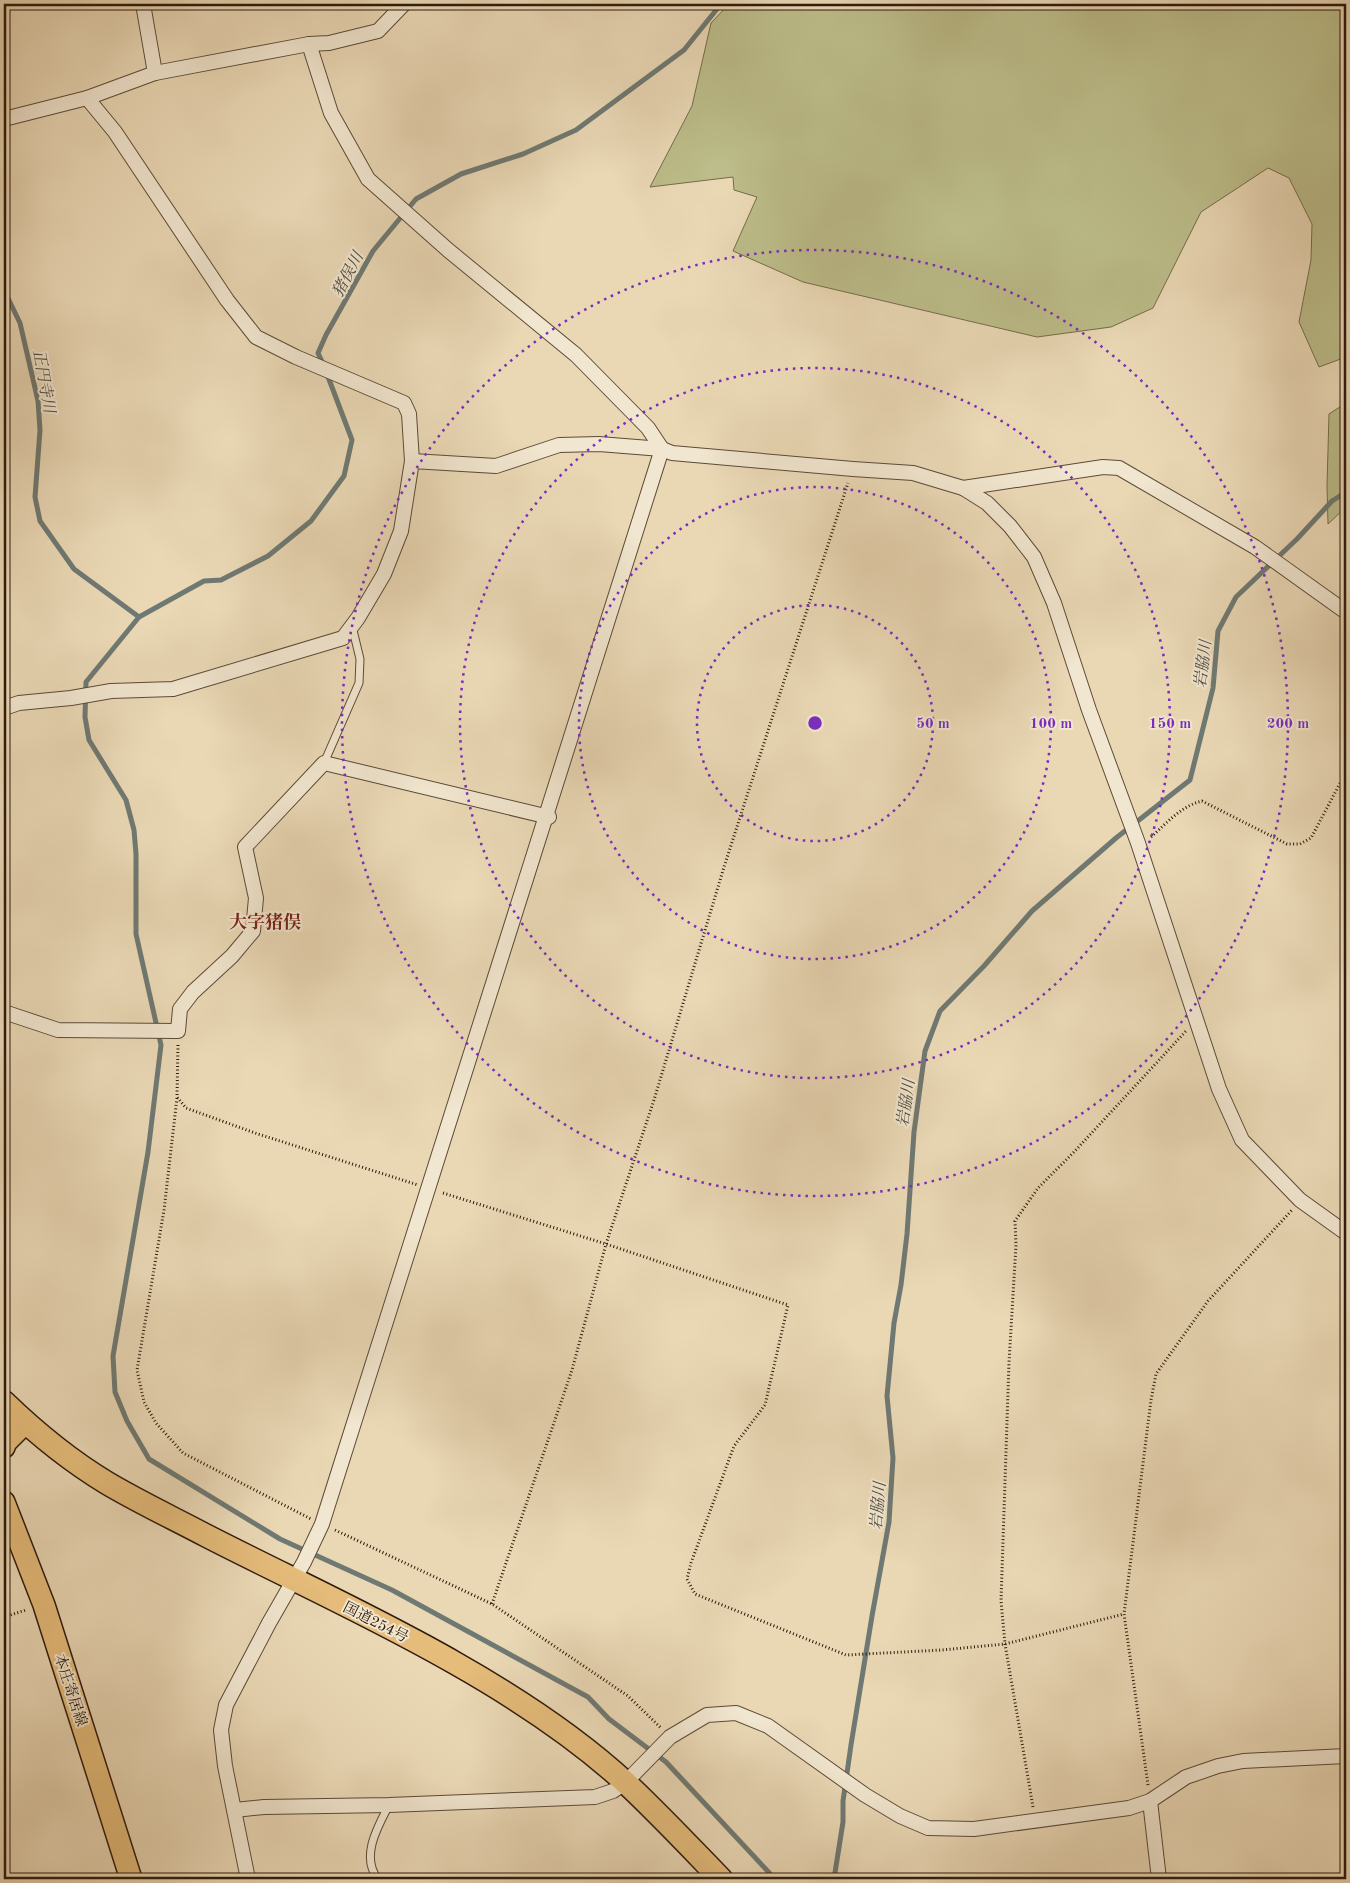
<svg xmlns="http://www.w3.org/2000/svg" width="1350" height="1883" font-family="'Old Standard TT','Noto Serif JP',serif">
	<rect width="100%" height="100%" fill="#ead8b5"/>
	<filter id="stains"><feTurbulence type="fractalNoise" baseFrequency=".004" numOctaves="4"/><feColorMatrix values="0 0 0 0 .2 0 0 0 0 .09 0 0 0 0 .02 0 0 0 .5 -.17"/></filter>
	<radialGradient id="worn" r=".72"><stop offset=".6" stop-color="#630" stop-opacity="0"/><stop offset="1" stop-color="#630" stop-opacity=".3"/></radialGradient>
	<g fill="#bcbd8a" stroke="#746c4c">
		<polygon points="729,4 1346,4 1346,357 1319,367 1299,322 1311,260 1312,224 1289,178 1268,168 1201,212 1153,308 1111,327 1037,337 803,282 733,251 757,197 734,190 733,177 650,187 692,106 711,23"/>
		<polygon points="1346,403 1346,507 1328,524 1327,486 1329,414"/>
	</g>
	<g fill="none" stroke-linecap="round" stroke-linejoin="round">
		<g stroke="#6f7973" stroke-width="5">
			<polyline points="4,290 20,323 38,401 40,430 35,497 40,521 74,569 139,617"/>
			<polyline points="324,366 318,353 326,335 373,251 416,199 461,174 523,154 576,130 684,50 721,4"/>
			<polyline points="327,374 352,440 344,476 311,521 268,556 221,580 204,581 139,617 86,682 85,717 89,740 126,800 134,830 136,854 136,934 161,1045 148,1152 113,1356 115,1392 127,1421 149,1459 280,1539 392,1590 588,1697 609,1719 666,1762 775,1879"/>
			<polyline points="834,1879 843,1822 843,1801 851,1745 872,1616 889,1522 893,1458 887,1396 894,1323 901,1285 907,1234 914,1132 925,1051 940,1011 984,966 1032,911 1116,838 1190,780 1213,688 1218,631 1236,597 1297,539 1332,501 1346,492"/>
		</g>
		<g stroke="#5c4a37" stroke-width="9">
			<g id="service">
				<polyline points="324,763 359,683 360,659 352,626"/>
				<path d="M378,1879C360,1857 378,1826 389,1805"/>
			</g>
		</g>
		<g stroke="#5c4a37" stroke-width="16">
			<g id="minor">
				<polyline points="143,4 155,73"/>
				<polyline points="4,119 87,98 155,73 309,44 329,43 378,31 404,4"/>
				<polyline points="412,461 496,466 559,445 599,444 662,449 672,453 853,469 913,473 963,488 987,503 1010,526 1034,557 1054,603 1089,710 1138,843 1219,1089 1242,1140 1300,1200 1346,1233"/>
				<polyline points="963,488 1103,467 1119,468 1255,547 1346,612"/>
				<polyline points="4,708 19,703 71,698 111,691 173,689 343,638 358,618 384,574 401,531 412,461 409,414 404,403 296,357 256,337 227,300 115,132 87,98"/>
				<polyline points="4,1012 58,1030 178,1031 180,1009 193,992 232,956 253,931 256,898 245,847 324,763 549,817"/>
				<polyline points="1150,1801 1159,1879"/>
				<polyline points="235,1810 264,1807 389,1805 595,1797 613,1791 625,1783 670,1737 707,1715 736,1713 768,1726 865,1795 900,1816 928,1828 974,1829 1129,1808 1150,1801 1186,1777 1218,1766 1243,1761 1346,1756"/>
				<path d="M248,1879L225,1766L221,1730L226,1705L269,1623L304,1562L322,1524C438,1167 551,809 662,449L648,428L576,355L448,250L368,179L331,113L309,44"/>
			</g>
		</g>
		<g stroke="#2d1b0d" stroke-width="24">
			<g id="primary">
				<polyline points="4,1447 6,1442 25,1423"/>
				<polyline points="4,1502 44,1605 131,1879"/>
			</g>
		</g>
		<g stroke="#2d1b0d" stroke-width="25">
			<path id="trunk" d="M4,1402C35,1432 69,1460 107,1483C139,1502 173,1518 207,1536C289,1578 375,1617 455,1663C515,1697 575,1736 626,1783C659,1814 690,1847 721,1879"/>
		</g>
		<g stroke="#2d1b0d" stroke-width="3" stroke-dasharray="1 2.5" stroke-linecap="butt">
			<path d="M1151,837C1167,823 1181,806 1202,801L1287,844H1300L1311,838L1346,772"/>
			<polyline points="178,1045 177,1097 186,1108 255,1133 418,1185"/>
			<polyline points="177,1098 164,1210 137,1370 144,1402 156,1423 183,1453 311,1519"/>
			<polyline points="443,1193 606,1244 788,1305 765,1405 734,1446 691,1563 687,1579 695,1594 846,1655 942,1650 1005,1644 1124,1614"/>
			<polyline points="335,1530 492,1604 628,1696 661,1728"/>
			<polyline points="492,1604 572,1370 606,1244 654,1100 724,867 848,483"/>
			<polyline points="4,1617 26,1610"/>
			<polyline points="1148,1785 1124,1614 1151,1400 1156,1374 1208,1301 1292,1210"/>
			<polyline points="1033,1807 1005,1644 1001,1601 1009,1362 1016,1245 1015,1221 1038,1188 1074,1152 1186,1031"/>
		</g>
		<use href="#service" stroke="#f1e6cf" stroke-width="7"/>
		<use href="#minor" stroke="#f1e6cf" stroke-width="14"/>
		<use href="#primary" stroke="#e5bc7a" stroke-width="21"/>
		<use href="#trunk" stroke="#e5bc7a" stroke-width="22"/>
	</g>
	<g fill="none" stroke="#7b2cbf" stroke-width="2.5" stroke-dasharray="2.5 5">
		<circle cx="815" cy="723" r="118"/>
		<circle cx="815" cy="723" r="236"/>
		<circle cx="815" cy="723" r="355"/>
		<circle cx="815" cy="723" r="473"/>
	</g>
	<g text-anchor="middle" stroke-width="4" stroke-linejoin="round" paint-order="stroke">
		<g font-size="15" fill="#2d1b0d" stroke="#f1e6cf">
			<text transform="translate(376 1622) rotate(27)" y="5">国道254号</text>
			<text transform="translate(71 1690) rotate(72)" y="5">本庄寄居線</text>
		</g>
		<g font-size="16" font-style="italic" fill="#4e4a40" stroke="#f1e6cf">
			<text transform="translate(347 274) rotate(-62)" y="6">猪俣川</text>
			<text transform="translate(45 381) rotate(80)" y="6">正円寺川</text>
			<text transform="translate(1202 664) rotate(-83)" y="6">岩脇川</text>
			<text transform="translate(905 1103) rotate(-82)" y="6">岩脇川</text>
			<text transform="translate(877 1506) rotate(-85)" y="6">岩脇川</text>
		</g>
		<g font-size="18" font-weight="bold" fill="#7a1f14" stroke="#f1e6cf">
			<text x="265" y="928">大字猪俣</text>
		</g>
	</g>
	<circle cx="815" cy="723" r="8" fill="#7b2cbf" stroke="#f1e6cf" stroke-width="2.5"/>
	<g font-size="15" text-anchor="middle" font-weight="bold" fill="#7b2cbf" stroke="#f1e6cf" stroke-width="4" stroke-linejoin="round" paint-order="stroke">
		<text x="933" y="728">50 m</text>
		<text x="1051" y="728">100 m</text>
		<text x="1170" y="728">150 m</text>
		<text x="1288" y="728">200 m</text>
	</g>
	<rect width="1350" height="1883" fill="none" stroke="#ead8b5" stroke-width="20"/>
	<rect x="5" y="5" width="1340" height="1873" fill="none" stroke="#2d1b0d" stroke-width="2.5"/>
	<rect x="10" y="10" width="1330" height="1863" fill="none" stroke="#2d1b0d"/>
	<rect width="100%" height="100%" filter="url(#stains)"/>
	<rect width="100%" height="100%" fill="url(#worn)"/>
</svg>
